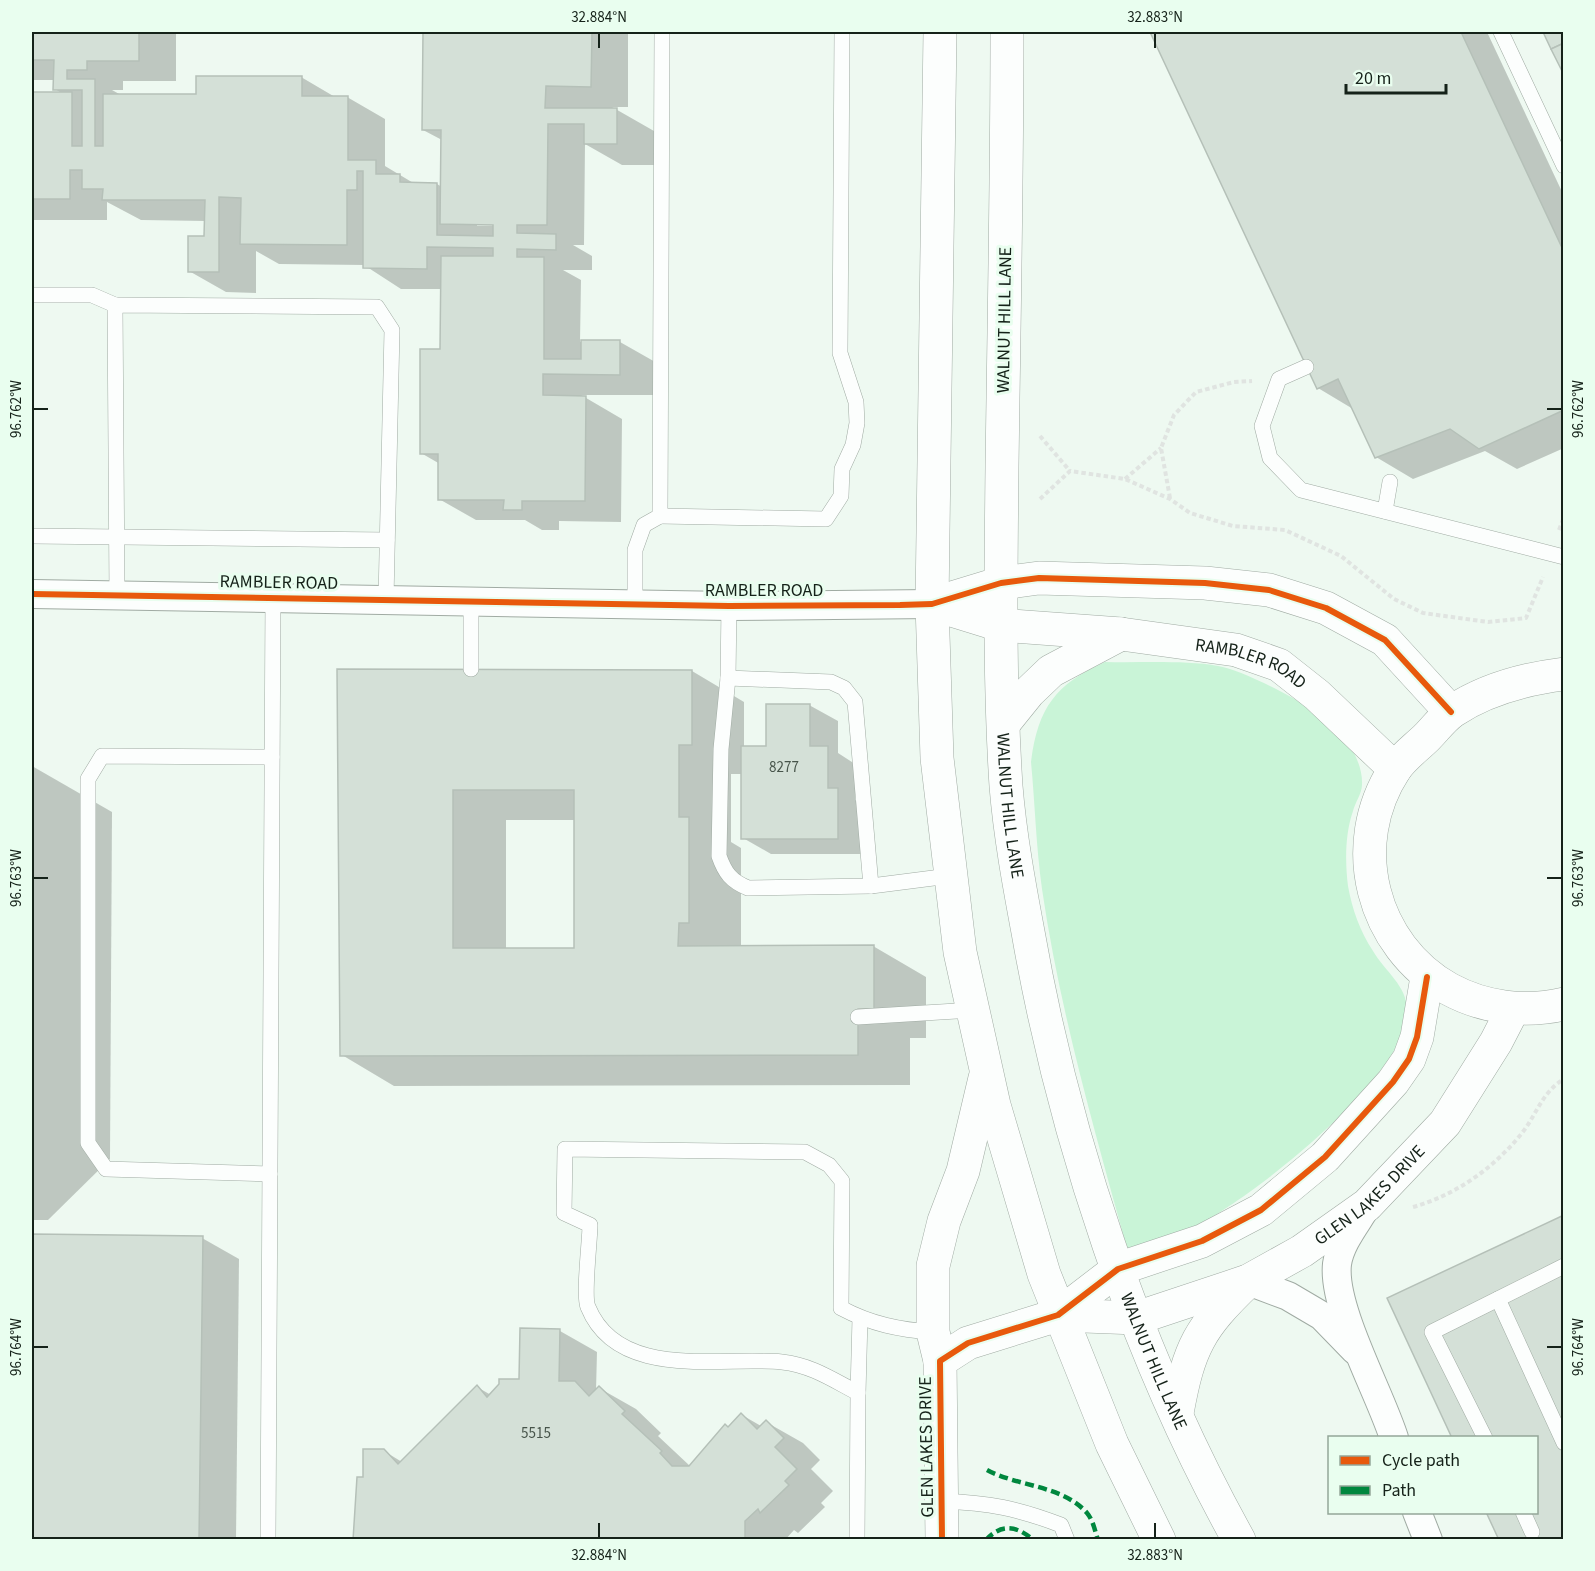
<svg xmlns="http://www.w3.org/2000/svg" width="1595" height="1571" font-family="'Source Sans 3',sans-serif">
	<rect width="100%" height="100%" fill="#eef9f1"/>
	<path fill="#c9f4d7" d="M1105,662C1141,663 1184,660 1218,666C1245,670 1325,712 1341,733C1352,747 1363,766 1362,785C1362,793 1355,803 1353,811C1345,834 1345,862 1348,886C1352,909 1360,931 1373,951C1385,972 1407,985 1407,1011C1408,1077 1249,1200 1194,1227C1173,1237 1149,1244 1128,1252C1095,1132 1060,1012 1042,889C1036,847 1035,804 1031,762C1038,707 1056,684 1105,662Z"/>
	<g fill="#0003" fill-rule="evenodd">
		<path d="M32,32H176V81H123V90H112L121,95L197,96L301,77L335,97H347L385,119V166L415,184H437L442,187V140L423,130L424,32H628V107H612L654,131V165H622L585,144L584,245H573L592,256V270H563L581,280L580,342H620L657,363V395H581L622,419L621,522L559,521V530H542L525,520H476L439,499L440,464L421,453L442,351V289H401L364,265L279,264L256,251V293L226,292L189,271L206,238V221L141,220L107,202V220H32V94H63L55,89V80H32ZM477,223H500V226H477Z"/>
		<polygon points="1152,32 1487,32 1564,196 1564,448 1517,469 1485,451 1413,479 1376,457 1353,409 1318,388"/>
		<path d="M338,671H692L744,702V747H768L809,705L838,721V753L855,764V800L866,806V854H771L743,838V774H731V842L741,848V947L873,946L926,977V1038H910V1085L394,1086L342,1055ZM506,820H576V950H506Z"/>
		<polygon points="32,766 112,812 110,1159 48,1220 32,1220"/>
		<polygon points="32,1236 202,1238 239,1259 236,1540 32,1540"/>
		<polygon points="560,1331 597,1352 596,1391 599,1388 636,1409 661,1433 658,1436 690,1466 742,1415 761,1426 766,1422 803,1443 820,1460 811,1469 833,1491 821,1503 825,1507 798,1533 794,1530 785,1540 355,1540 364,1479 384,1451 402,1462 477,1387 491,1395 521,1381"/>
	</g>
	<g fill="#d4e0d7" stroke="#b5c0b8" stroke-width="1.5" fill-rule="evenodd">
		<polygon points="32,32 139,32 139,61 87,61 87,70 67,70 67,79 95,79 95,146 103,146 103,94 196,94 196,76 302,76 302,96 348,96 348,160 376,160 376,174 400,174 400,182 437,183 437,235 493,236 493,225 440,224 441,130 422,130 423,32 592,32 591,87 546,86 545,108 617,108 617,144 584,144 584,124 548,124 547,225 517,225 517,233 556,234 556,250 517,249 517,257 544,257 544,359 581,359 581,340 620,340 620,375 543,374 543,395 586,396 585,501 522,501 522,510 503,510 504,500 438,500 438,454 420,454 420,349 440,349 441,256 493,256 493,248 427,247 427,269 363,268 363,171 357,171 357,190 347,190 347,245 240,244 241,198 219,197 219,272 188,272 188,236 204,236 205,200 102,200 103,189 82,189 82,170 70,170 70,199 32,199 32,92 72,92 72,146 82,146 82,90 53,90 54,60 32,60"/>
		<polygon points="1150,32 1461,32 1564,252 1564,410 1479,449 1450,429 1375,458 1338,379 1317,389"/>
		<polygon points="1543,32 1564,32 1564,43 1551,49"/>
		<polygon points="1564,43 1564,75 1551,49"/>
		<path d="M337,669L692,670V745H679V817H689V923H679L678,946L874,945V1009H858V1055L340,1056ZM453,790H574V948H453Z"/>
		<polygon points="766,704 810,704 810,746 828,746 828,788 838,788 838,839 741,839 741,746 766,746"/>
		<polygon points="1564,1215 1564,1540 1499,1540 1486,1512 1536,1512 1536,1438 1452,1438 1387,1298"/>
		<polygon points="32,1234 203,1236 199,1540 32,1540"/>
		<polygon points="520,1328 560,1329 559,1381 575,1381 589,1396 599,1386 625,1411 622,1414 662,1451 660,1453 672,1466 689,1466 725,1424 728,1427 741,1413 757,1429 766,1420 784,1438 775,1447 797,1469 785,1481 789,1485 760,1513 758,1509 745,1521 745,1540 353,1540 357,1477 363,1477 363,1449 384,1449 398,1464 477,1385 487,1397 499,1384 499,1379 519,1379"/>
	</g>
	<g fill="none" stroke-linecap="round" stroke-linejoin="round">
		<g stroke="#a0aba3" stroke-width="16">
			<g id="service">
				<polyline points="1501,32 1564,166"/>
				<polyline points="32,295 92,295 115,305"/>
				<polyline points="1306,367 1279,379 1262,426 1270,458 1301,490 1564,557"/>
				<polyline points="1385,511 1390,482"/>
				<polyline points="660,516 826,519 841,496 842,469 853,445 857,423 856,402 840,353 842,32"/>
				<polyline points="32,536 387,540"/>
				<polyline points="117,595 115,305 377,307 392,330 386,599"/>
				<polyline points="471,601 471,669"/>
				<polyline points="635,604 635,550 644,525 660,516 662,32"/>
				<path d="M729,606L728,678L721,749L719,856C725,873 731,881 748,888L871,886L949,876"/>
				<polyline points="728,678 831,682 844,688 855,702 871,886"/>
				<polyline points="858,1017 973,1010"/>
				<polyline points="270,1174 106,1169 88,1143 88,779 102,756 272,757"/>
				<polyline points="1498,1299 1564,1443"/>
				<polyline points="858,1393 860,1318"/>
				<polyline points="1485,1438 1432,1332 1564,1266"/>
				<path d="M942,1501C989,1503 1017,1508 1061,1525L1067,1540"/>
				<polyline points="1523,1512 1532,1532"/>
				<polyline points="268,1540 273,597"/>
				<path d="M857,1540L858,1393C833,1380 811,1365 782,1362C720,1356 618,1381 588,1307C583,1296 590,1240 590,1225L564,1213L565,1149L805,1152L829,1165L842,1181L841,1308C871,1324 900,1330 933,1332"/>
			</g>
		</g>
		<g stroke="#a0aba3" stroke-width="30">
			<g id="minor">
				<polyline points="32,594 729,606 932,604"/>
				<path d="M1366,1207C1356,1224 1340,1243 1337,1264C1332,1308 1380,1393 1394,1438"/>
				<polyline points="1248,1281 1288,1296 1322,1316 1355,1350"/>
				<polyline points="1417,1512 1428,1540"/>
			</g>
		</g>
		<g stroke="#a0aba3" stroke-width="34">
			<g id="tertiary">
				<polyline points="932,604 1001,583 1039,578 1205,583 1269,590 1326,608 1385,640 1451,712"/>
				<path id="s1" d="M932,604L1000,625L1121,634L1236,650L1279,665L1317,695L1395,769"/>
				<path d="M1564,674C1524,679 1486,689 1453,711C1443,718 1435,729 1427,737C1417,747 1403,757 1395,769C1345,845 1372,946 1449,989C1484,1008 1525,1013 1564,1004"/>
				<path id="s2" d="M1058,1315L1137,1318L1248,1281L1302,1251L1367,1205L1445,1123L1496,1042L1513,1009"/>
				<polyline points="942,1540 940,1361 968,1343 1058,1315 1118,1269 1202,1241 1261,1210 1325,1157 1393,1082 1409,1059 1417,1037 1427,977"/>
			</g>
		</g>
		<g stroke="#a0aba3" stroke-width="34">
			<g id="secondary">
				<polyline points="940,32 932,604 937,758 960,952 994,1105 1044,1274 1112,1444 1159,1540"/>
				<path id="s3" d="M1007,32C1007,177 1004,322 1002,467C1001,573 999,680 1006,786C1010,835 1019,884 1028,932C1064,1138 1137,1357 1239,1540"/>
				<polyline points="1004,723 1029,692 1051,671 1121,634"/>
				<polyline points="940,1361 933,1332 933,1266 944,1221 963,1171 985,1078"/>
				<path d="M1177,1413C1189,1347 1199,1328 1248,1281"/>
			</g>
		</g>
		<g stroke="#e0e4e1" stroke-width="4" stroke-dasharray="4.5 3" stroke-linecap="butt">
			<polyline points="1040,436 1070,471"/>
			<polyline points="1125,479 1161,448"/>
			<polyline points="1170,498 1161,448 1174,415 1196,392 1234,382 1252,381"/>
			<polyline points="1040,499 1070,471 1125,479 1170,499 1190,513 1233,526 1285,530 1341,556 1394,599 1423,613 1488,622 1526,618 1543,577"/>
			<polyline points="1559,530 1564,517"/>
			<path d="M1413,1207C1456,1195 1494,1168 1522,1133C1537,1114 1542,1092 1564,1079"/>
		</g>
		<use href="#service" stroke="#fcfefd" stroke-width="15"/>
		<use href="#minor" stroke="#fcfefd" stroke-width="28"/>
		<use href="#tertiary" stroke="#fcfefd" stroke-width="33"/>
		<use href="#secondary" stroke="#fcfefd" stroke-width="33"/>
		<g stroke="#00873e" stroke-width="4.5" stroke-dasharray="9 4.5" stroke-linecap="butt">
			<path d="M987,1470C1019,1487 1062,1485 1087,1513C1093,1520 1095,1531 1098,1540"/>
			<path d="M986,1540C1001,1523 1018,1526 1033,1540"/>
		</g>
		<g stroke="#e9feef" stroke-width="10">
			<g id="cycleway">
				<polyline points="32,594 729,606 900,605 932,604 1001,583 1039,578 1205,583 1269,590 1326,608 1385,640 1451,712"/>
				<polyline points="942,1540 940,1361 968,1343 1058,1315 1118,1269 1202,1241 1261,1210 1325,1157 1393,1082 1409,1059 1417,1037 1427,977"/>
			</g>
		</g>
		<use href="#cycleway" stroke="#e8590c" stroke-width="6"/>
	</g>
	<path fill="none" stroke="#152219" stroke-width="2" d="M599,33V48M1155,33V48M33,409H48M1547,409H1562M33,878H48M1547,878H1562M33,1347H48M1547,1347H1562M599,1523V1538M1155,1523V1538"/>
	<g text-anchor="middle" stroke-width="6" stroke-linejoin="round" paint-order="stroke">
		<g font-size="15" fill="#47544a">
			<text x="784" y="772">8277</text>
			<text x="536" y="1438">5515</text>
		</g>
		<g font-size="18" fill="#152219" stroke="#e9feef">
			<text transform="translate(1004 320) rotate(-89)" y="6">WALNUT HILL LANE</text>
			<text transform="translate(279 582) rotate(1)" y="6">RAMBLER ROAD</text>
			<text x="764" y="596">RAMBLER ROAD</text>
			<text dy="6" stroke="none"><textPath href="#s1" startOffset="327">RAMBLER ROAD</textPath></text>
			<text dy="6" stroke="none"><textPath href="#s3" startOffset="774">WALNUT HILL LANE</textPath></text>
			<text dy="6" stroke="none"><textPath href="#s2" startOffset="346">GLEN LAKES DRIVE</textPath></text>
			<text dy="6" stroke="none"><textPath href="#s3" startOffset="1350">WALNUT HILL LANE</textPath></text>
			<text transform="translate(926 1447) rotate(-91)" y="6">GLEN LAKES DRIVE</text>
		</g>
	</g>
	<rect width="1595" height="1571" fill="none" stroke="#e9feef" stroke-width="66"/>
	<rect x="1328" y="1436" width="210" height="78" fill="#e9feef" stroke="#94a699" stroke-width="1.5"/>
	<rect x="1340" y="1456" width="30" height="9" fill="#e8590c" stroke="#94a699" stroke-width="1.5"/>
	<text x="1382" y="1466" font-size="18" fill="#152219">Cycle path</text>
	<rect x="1340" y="1486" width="30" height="9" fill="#00873e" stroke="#94a699" stroke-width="1.5"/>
	<text x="1382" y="1496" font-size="18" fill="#152219">Path</text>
	<path d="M1346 84v9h100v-9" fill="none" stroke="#152219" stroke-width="3"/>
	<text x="1355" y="84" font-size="18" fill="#152219" stroke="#e9feef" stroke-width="4.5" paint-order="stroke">20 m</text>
	<rect x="33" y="33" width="1529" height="1505" fill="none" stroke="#152219" stroke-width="2"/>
	<g font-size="15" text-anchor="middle" fill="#152219">
		<text x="599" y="22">32.884°N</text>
		<text x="1155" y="22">32.883°N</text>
		<text transform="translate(1578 409) rotate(-90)" y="5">96.762°W</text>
		<text transform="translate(16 409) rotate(-90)" y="5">96.762°W</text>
		<text transform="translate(1578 878) rotate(-90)" y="5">96.763°W</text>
		<text transform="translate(16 878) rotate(-90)" y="5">96.763°W</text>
		<text transform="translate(1578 1347) rotate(-90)" y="5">96.764°W</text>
		<text transform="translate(16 1347) rotate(-90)" y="5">96.764°W</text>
		<text x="599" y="1560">32.884°N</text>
		<text x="1155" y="1560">32.883°N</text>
	</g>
</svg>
